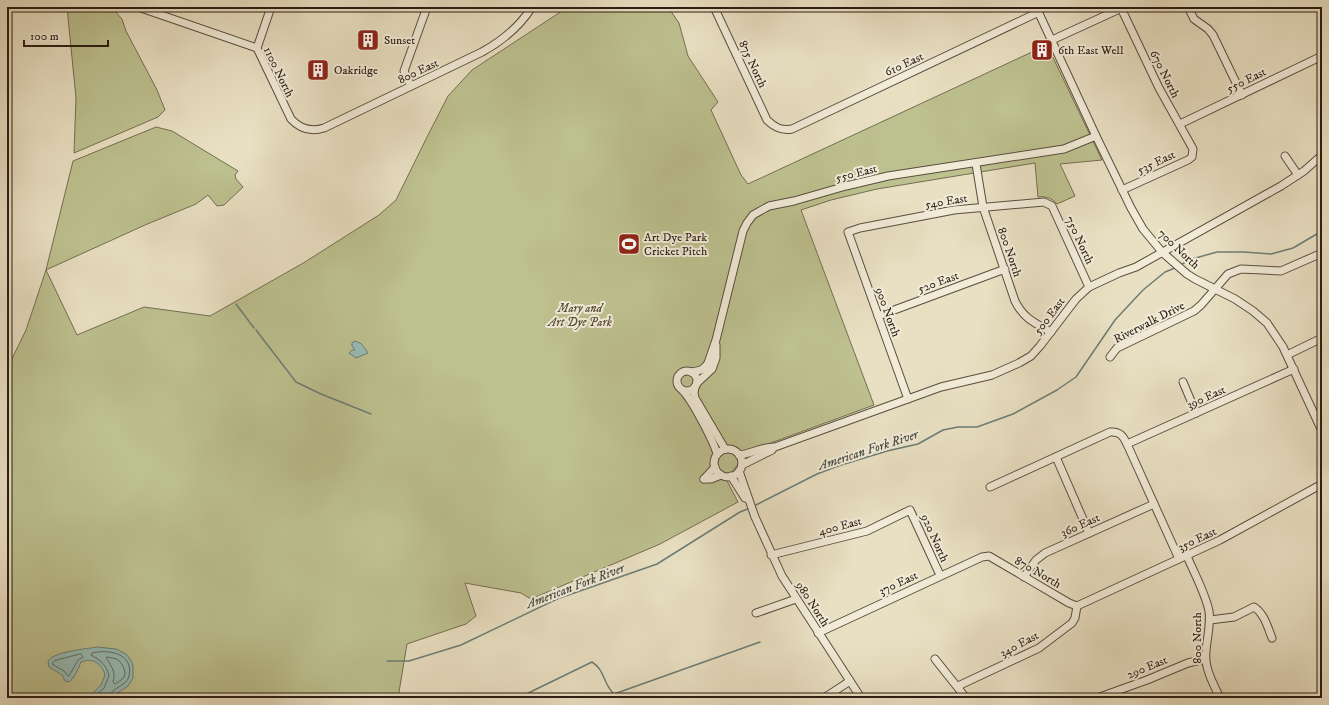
<svg xmlns="http://www.w3.org/2000/svg" width="1329" height="705" font-family="'IM FELL DW Pica',serif">
	<rect width="100%" height="100%" fill="#e9e0c3"/>
	<filter id="stains"><feTurbulence type="fractalNoise" baseFrequency=".005" numOctaves="4"/><feColorMatrix values="0 0 0 0 .2 0 0 0 0 .09 0 0 0 0 .02 0 0 0 .5 -.17"/></filter>
	<radialGradient id="worn" r=".72"><stop offset=".6" stop-color="#630" stop-opacity="0"/><stop offset="1" stop-color="#630" stop-opacity=".3"/></radialGradient>
	<g fill="#bdc08f" stroke="#746e51">
		<polygon points="67,7 111,7 122,19 126,31 157,90 165,110 158,117 74,153 76,98"/>
		<path d="M568,7H668L679,23L688,56L718,102L711,110L741,175L748,184L1047,45L1102,160L1060,164L1075,196L1057,204C1052,198 1046,196 1038,197L1035,163L877,189L831,200L801,210L874,405L749,451L726,479L738,502L660,544L531,599L521,593L465,583L476,616L466,624L407,644L398,698H7V369L26,330L46,270L73,161L156,127L172,131L238,171L235,175L236,179L243,187L224,205L217,206L208,195L196,204L145,225L46,270L77,335L144,307L210,316L305,262L379,215L396,200L427,137L448,96L472,70Z"/>
	</g>
	<g fill="#97bdb7" stroke="#6c7d75">
		<path d="M354,341C362,342 364,347 368,353L356,358L349,353L352,350H355L352,346V343Z"/>
		<path d="M98,647L116,649L126,654L130,659L133,665V678L128,686L110,698H88L101,685L105,675C102,664 93,657 81,662C78,669 74,680 68,682L65,681L62,675L49,667L48,661C55,651 86,649 98,647Z"/>
	</g>
	<g fill="none" stroke-linecap="round" stroke-linejoin="round">
		<g stroke="#616c65" stroke-width="1">
			<polygon points="81,654 83,657 78,660 69,676 67,675 64,671 52,664 54,661"/>
			<path d="M107,657L117,659C122,663 127,671 124,677C122,680 118,682 115,684L113,682C116,673 112,667 107,659Z"/>
			<path d="M93,698L104,688L109,676C107,665 100,660 91,655L92,653C108,649 134,653 129,676C127,687 110,687 109,698"/>
		</g>
		<g stroke="#6c7d75" stroke-width="1.5">
			<polyline points="1180,265 1192,259 1217,252 1244,252 1271,254 1293,248 1322,231"/>
			<polyline points="236,304 254,328"/>
			<polyline points="256,330 296,382 321,394 371,414"/>
			<polyline points="754,506 817,474 838,466 887,451 918,444 943,430 958,427 977,427 1013,414 1057,390 1076,377 1115,320 1143,290 1165,272 1175,268"/>
			<polyline points="387,661 409,661 461,645 557,599 657,564 740,512 750,508"/>
			<path d="M518,698L592,662C605,670 603,684 614,694L760,642"/>
		</g>
		<g stroke="#5a4d3f" stroke-width="9">
			<g id="minor">
				<path d="M138,7L257,48L291,119C300,129 311,132 324,128L482,52C502,41 520,26 532,7"/>
				<path d="M714,7L767,120C774,127 781,131 792,129L1039,12"/>
				<polyline points="1036,7 1096,136 1131,208 1143,229 1162,252 1187,274 1195,279 1235,299 1253,311 1267,323 1283,347 1322,431"/>
				<polyline points="1188,7 1194,19 1208,29 1213,35 1242,95"/>
				<polyline points="1121,8 1159,88 1193,149 1192,157 1188,160 1122,190"/>
				<polyline points="1052,40 1124,7"/>
				<polyline points="257,48 271,7"/>
				<polyline points="411,86 404,71 427,7"/>
				<polyline points="1180,124 1322,56"/>
				<polyline points="1285,156 1298,175"/>
				<path d="M976,164L983,207L1015,301C1023,318 1035,323 1051,332"/>
				<polyline points="878,316 1005,269"/>
				<polyline points="1287,355 1322,338"/>
				<polyline points="1110,357 1117,348 1194,311 1201,305 1228,274 1241,269 1281,271 1322,253"/>
				<circle cx="687" cy="381" r="10"/>
				<path d="M691,372C699,371 704,370 708,363L716,340L743,231L747,223L753,215L769,206L794,201L846,186L888,176L1064,149L1096,136"/>
				<polyline points="1183,382 1196,413"/>
				<polyline points="697,383 712,369 716,358 716,345"/>
				<polyline points="695,387 694,393 695,398 725,449"/>
				<path d="M683,391C692,400 714,442 717,454"/>
				<polyline points="908,399 848,232 860,228 954,210 1044,202 1052,206 1089,287"/>
				<polyline points="1127,444 1294,369"/>
				<circle cx="728" cy="463" r="14"/>
				<path d="M739,455C751,454 764,446 775,447L941,387L992,375L1019,363L1031,356L1040,346L1076,299L1089,287L1119,273L1136,267L1281,186L1304,171L1322,155"/>
				<polyline points="1056,457 1089,533"/>
				<polyline points="742,465 772,450"/>
				<polyline points="739,471 755,517 782,576 861,698"/>
				<polyline points="731,476 745,498"/>
				<polyline points="704,479 711,479 721,475"/>
				<polyline points="704,479 715,467"/>
				<path d="M990,487L1110,432C1120,431 1123,436 1127,444L1179,559"/>
				<polyline points="771,555 867,531 910,510 940,575"/>
				<path d="M1187,556C1194,573 1205,592 1209,611C1211,625 1207,637 1206,651C1204,668 1213,683 1220,698"/>
				<polyline points="1024,577 1036,560 1045,553 1154,504"/>
				<polyline points="1077,606 1220,540 1322,484"/>
				<polyline points="756,613 796,599"/>
				<path d="M1210,620L1234,617L1254,607C1264,613 1268,628 1272,638"/>
				<polyline points="818,633 982,557 989,556 1069,603 1077,606"/>
				<polyline points="935,659 966,698"/>
				<polyline points="958,686 1039,648 1072,623 1075,618 1077,606"/>
				<polyline points="824,698 850,681"/>
				<polyline points="1097,698 1147,680 1188,663 1205,659"/>
			</g>
		</g>
		<use href="#minor" stroke="#f1ebd8" stroke-width="7"/>
	</g>
	<defs>
		<g id="building-square" transform="scale(1.15)"><rect x="-9" y="-9" width="18" height="18" rx="4" fill="#8f2418" stroke="#f1ebd8"/><path d="M-4-6H4V6H1V3H-1V6H-4ZM-2.5-4.3h1.7v1.8h-1.7ZM.8-4.3h1.7v1.8H.8ZM-2.5-1h1.7V.8h-1.7ZM.8-1h1.7V.8H.8Z" fill="#fff"/></g>
		<g id="stadium-square" transform="scale(1.15)"><rect x="-9" y="-9" width="18" height="18" rx="4" fill="#8f2418" stroke="#f1ebd8"/><path d="M0-5a6.5 5 0 1 0 0 10a6.5 5 0 1 0 0-10ZM-3.5-1.8h7v3.6h-7Z" fill="#fff"/></g>
	</defs>
	<g fill-rule="evenodd">
		<use href="#building-square" x="368" y="40"/>
		<use href="#building-square" x="1042" y="50"/>
		<use href="#building-square" x="318" y="70"/>
		<use href="#stadium-square" x="629" y="244"/>
	</g>
	<g text-anchor="middle" stroke-width="4" stroke-linejoin="round" paint-order="stroke">
		<g font-size="12" fill="#2b1c13" stroke="#f1ebd8" text-anchor="start">
			<text x="384" y="44">Sunset</text>
			<text x="1058" y="54">6th East Well</text>
			<text x="334" y="74">Oakridge</text>
			<text x="644" y="241">Art Dye Park<tspan x="644" dy="14">Cricket Pitch</tspan></text>
		</g>
		<g font-size="12" fill="#2b1c13" stroke="#f1ebd8">
			<text transform="translate(753 64) rotate(65)" y="4">875 North</text>
			<text transform="translate(904 64) rotate(-25)" y="4">610 East</text>
			<text transform="translate(418 71) rotate(-25)" y="4">800 East</text>
			<text transform="translate(279 72) rotate(64)" y="4">1100 North</text>
			<text transform="translate(1165 74) rotate(63)" y="4">670 North</text>
			<text transform="translate(1246 80) rotate(-26)" y="4">550 East</text>
			<text transform="translate(1156 162) rotate(-25)" y="4">535 East</text>
			<text transform="translate(856 173) rotate(-14)" y="4">550 East</text>
			<text transform="translate(946 201) rotate(-9)" y="4">540 East</text>
			<text transform="translate(1080 240) rotate(65)" y="4">750 North</text>
			<text transform="translate(1179 249) rotate(43)" y="4">700 North</text>
			<text transform="translate(1010 252) rotate(71)" y="4">800 North</text>
			<text transform="translate(938 282) rotate(-20)" y="4">520 East</text>
			<text transform="translate(888 312) rotate(70)" y="4">900 North</text>
			<text transform="translate(1049 316) rotate(-53)" y="4">500 East</text>
			<text transform="translate(1149 322) rotate(-27)" y="4">Riverwalk Drive</text>
			<text transform="translate(1206 397) rotate(-24)" y="4">390 East</text>
			<text transform="translate(1080 525) rotate(-24)" y="4">360 East</text>
			<text transform="translate(840 526) rotate(-15)" y="4">400 East</text>
			<text transform="translate(935 538) rotate(66)" y="4">920 North</text>
			<text transform="translate(1197 539) rotate(-25)" y="4">350 East</text>
			<text transform="translate(1038 572) rotate(30)" y="4">870 North</text>
			<text transform="translate(898 583) rotate(-25)" y="4">370 East</text>
			<text transform="translate(813 604) rotate(57)" y="4">980 North</text>
			<text transform="translate(1197 638) rotate(-90)" y="4">800 North</text>
			<text transform="translate(1019 644) rotate(-28)" y="4">340 East</text>
			<text transform="translate(1147 667) rotate(-22)" y="4">290 East</text>
		</g>
		<g font-size="12" font-style="italic" fill="#574d38" stroke="#f1ebd8">
			<text x="580" y="312">Mary and<tspan x="580" dy="14">Art Dye Park</tspan></text>
		</g>
		<g font-size="13" font-style="italic" fill="#4b4c44" stroke="#f1ebd8">
			<text transform="translate(868 449) rotate(-18)" y="5">American Fork River</text>
			<text transform="translate(575 585) rotate(-21)" y="5">American Fork River</text>
		</g>
	</g>
	<rect width="1329" height="705" fill="none" stroke="#e9e0c3" stroke-width="24"/>
	<rect x="8" y="8" width="1313" height="689" fill="none" stroke="#2b1c13" stroke-width="2"/>
	<rect x="12" y="12" width="1305" height="681" fill="none" stroke="#2b1c13"/>
	<path d="M24 40v6h84v-6" fill="none" stroke="#2b1c13" stroke-width="2"/>
	<text x="30" y="40" font-size="12" fill="#2b1c13" stroke="#f1ebd8" stroke-width="3" paint-order="stroke">100 m</text>
	<rect width="100%" height="100%" filter="url(#stains)"/>
	<rect width="100%" height="100%" fill="url(#worn)"/>
</svg>
